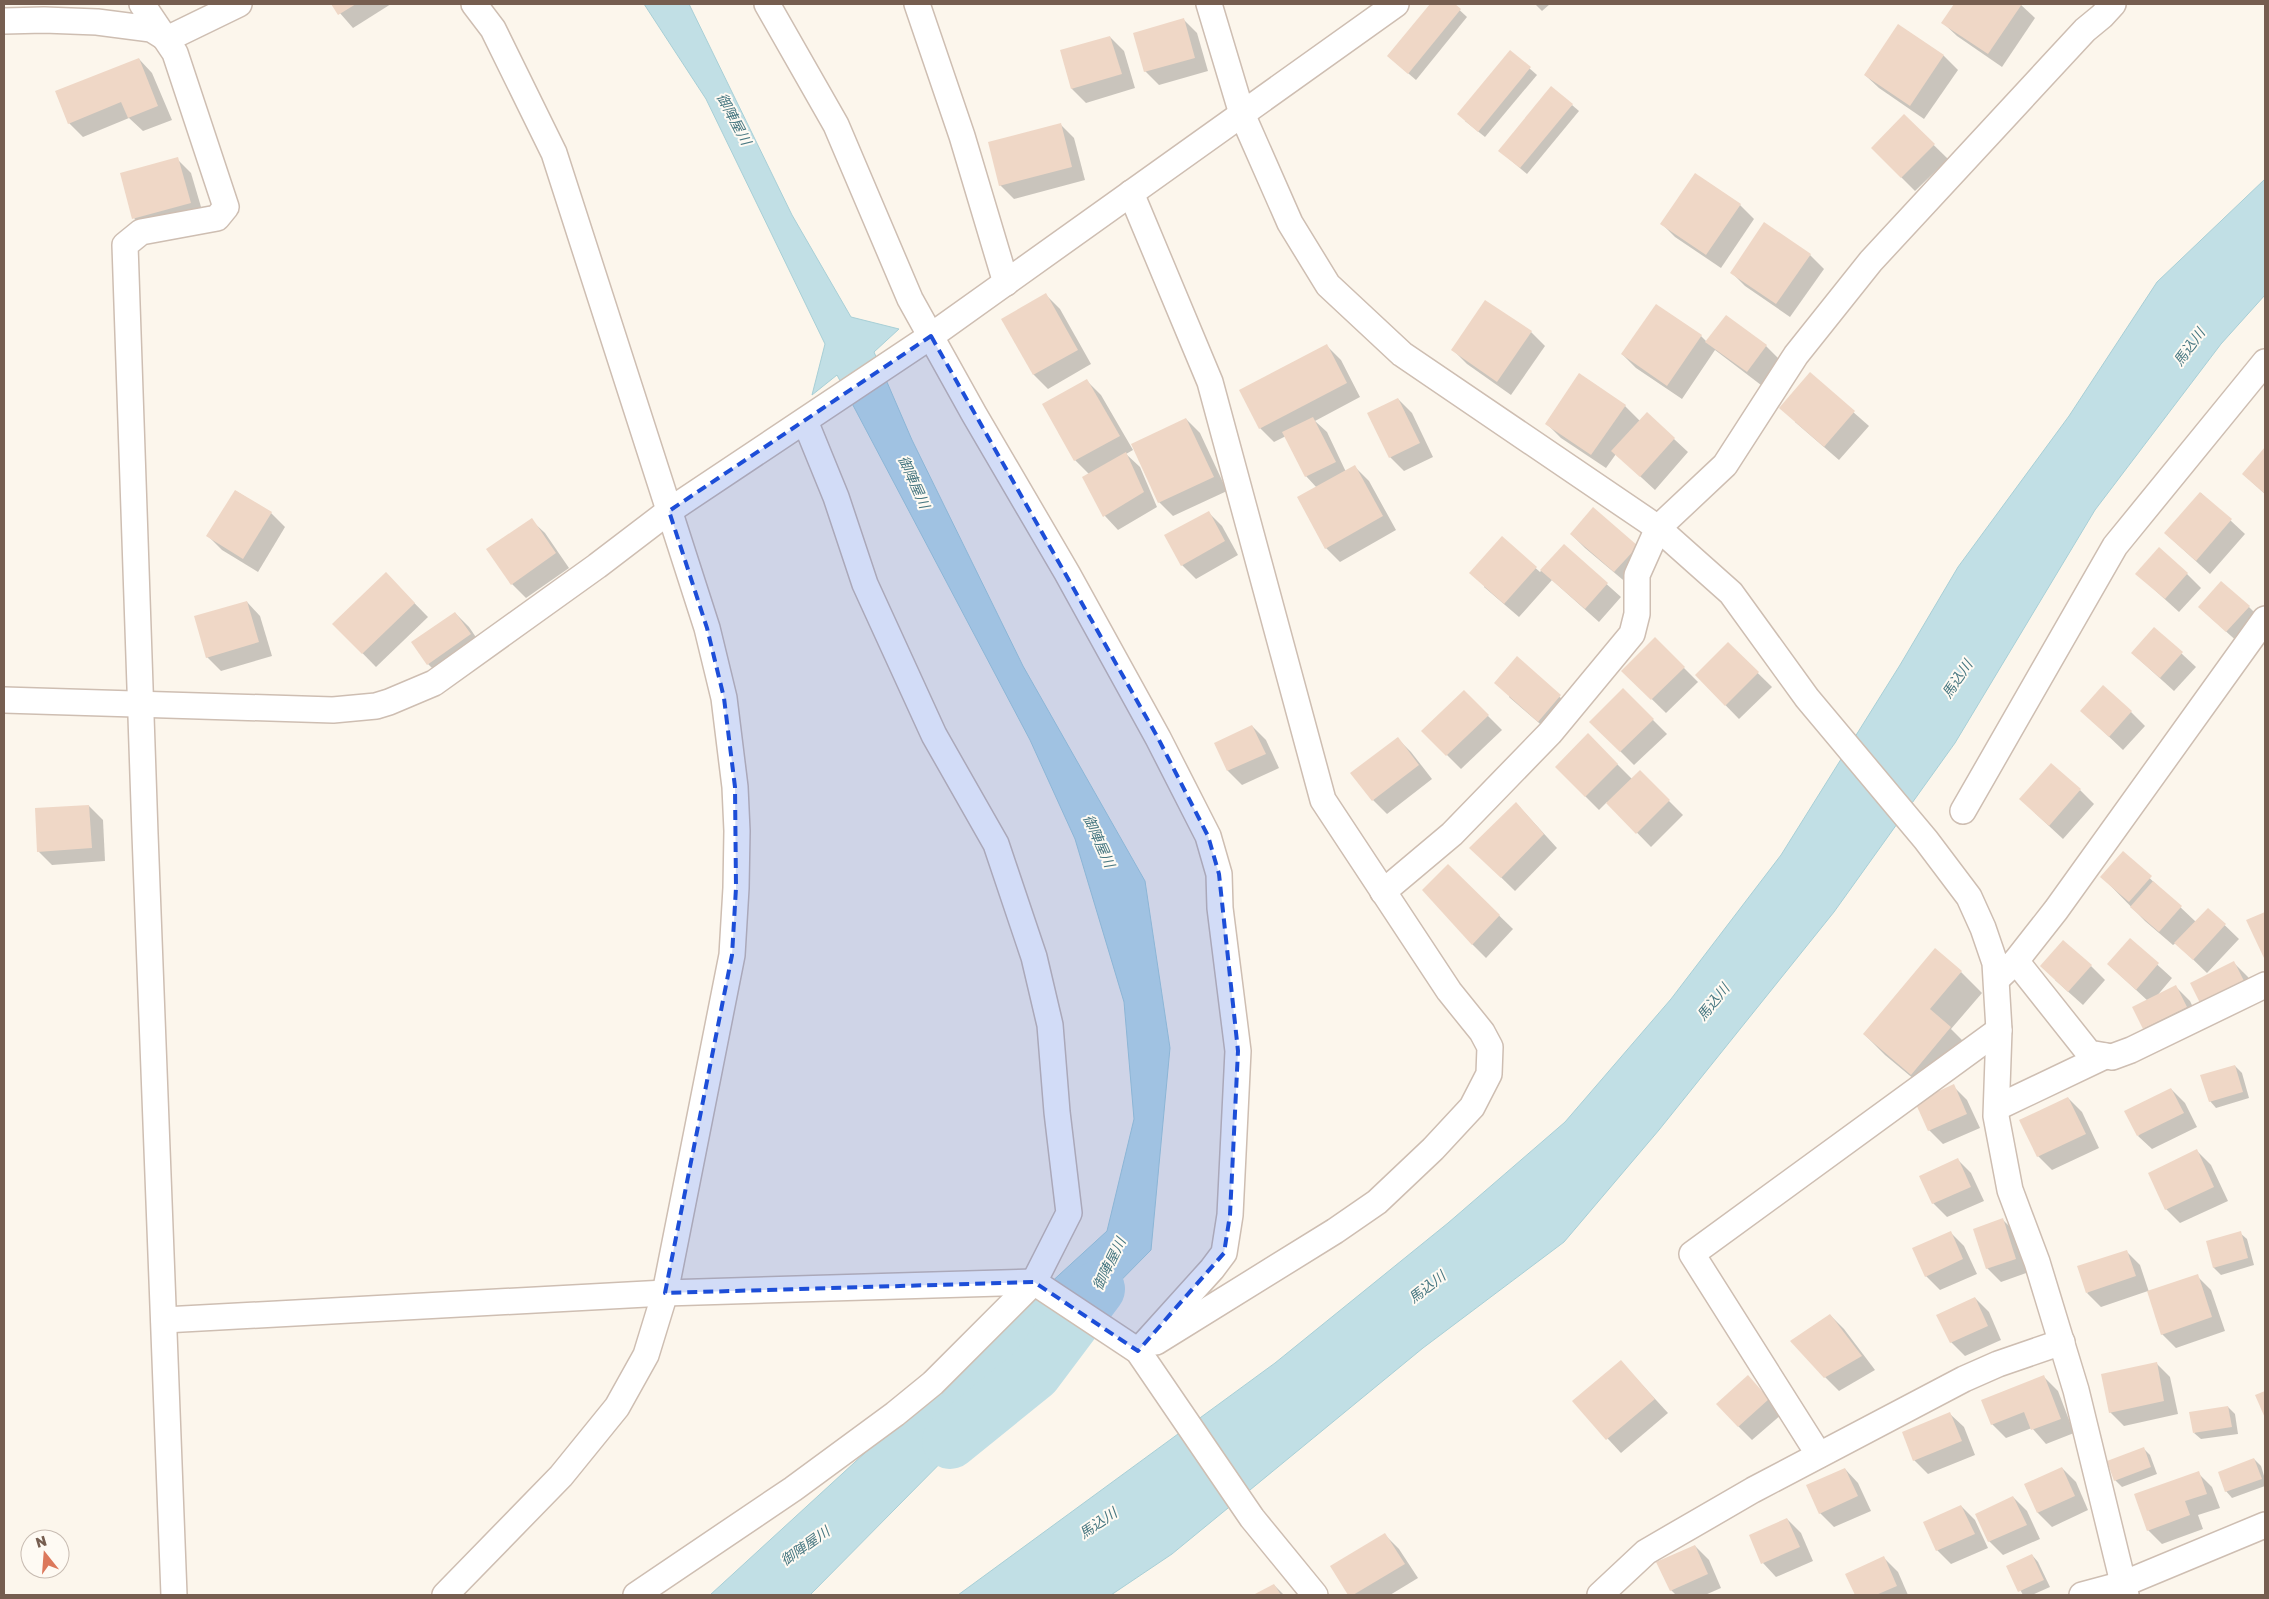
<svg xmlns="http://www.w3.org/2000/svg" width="2269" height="1599" font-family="'Golos Text','Noto Sans JP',sans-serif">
	<rect width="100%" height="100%" fill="#fcf6ec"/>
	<g fill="#c1dfe5" stroke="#a8cfd6">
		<polygon points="644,4 689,4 792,215 851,317 899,329 874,352 912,440 1023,666 1145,881 1170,1048 1151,1250 810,1595 710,1595 1107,1231 1134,1119 1124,1002 1075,839 1030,740 837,375 812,395 825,344 706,99"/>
		<polygon points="2265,179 2265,295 2221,344 2095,510 1955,743 1834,912 1659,1130 1564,1242 1423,1348 1172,1554 1111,1595 958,1595 1275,1363 1448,1223 1565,1122 1671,999 1781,855 1900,665 1958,567 2069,416 2157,282"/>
	</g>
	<g fill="#0003">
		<polygon points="332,4 391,4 353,28"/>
		<polygon points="1431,4 1453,4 1467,17 1416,80 1388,56"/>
		<polygon points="1535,4 1550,4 1542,11"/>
		<polygon points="1956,4 2020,4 2035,18 2002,67 1957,36 1943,23"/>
		<polygon points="1183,19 1197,33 1208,71 1159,85 1145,71"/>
		<polygon points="1898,26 1944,56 1958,70 1924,119 1879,88 1865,75"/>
		<polygon points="1110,37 1124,51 1135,88 1086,103 1072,89 1061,51"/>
		<polygon points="1510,51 1537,75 1485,137 1465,121"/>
		<polygon points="139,59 152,73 172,120 143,131 129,118 83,137 69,123"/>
		<polygon points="1572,105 1579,111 1527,174 1507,157"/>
		<polygon points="1904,116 1948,159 1915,191 1872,148"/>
		<polygon points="1060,124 1074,138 1085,180 1014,199 1000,185"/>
		<polygon points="177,159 191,173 204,217 148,232 134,218"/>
		<polygon points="1740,205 1754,219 1721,268 1675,237 1661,223"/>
		<polygon points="1810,255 1824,269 1790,317 1745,286 1731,272"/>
		<polygon points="1046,295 1060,309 1091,364 1048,389 1034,375 1003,319"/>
		<polygon points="1531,332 1545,346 1511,395 1467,364 1453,350"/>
		<polygon points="1701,336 1707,342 1766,346 1780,360 1761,385 1715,350 1682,399 1636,368 1622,354"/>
		<polygon points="1327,346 1341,360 1360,397 1315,421 1327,432 1346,472 1355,467 1369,481 1396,530 1340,562 1326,548 1317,488 1306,476 1286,436 1274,442 1260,428"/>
		<polygon points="1810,374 1869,426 1839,460 1795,422"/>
		<polygon points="1087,381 1101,395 1133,450 1126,454 1140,467 1157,507 1118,530 1105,516 1089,474 1075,460"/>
		<polygon points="1398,399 1412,413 1433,457 1404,471 1390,457 1369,413"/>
		<polygon points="1625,406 1640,421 1647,414 1688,452 1655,490 1616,454 1606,468 1561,438 1547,424"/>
		<polygon points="1186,419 1200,433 1227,491 1173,516 1159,502"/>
		<polygon points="2265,449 2265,494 2243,474"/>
		<polygon points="236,491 271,513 285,527 258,572 222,550 208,536"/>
		<polygon points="2201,493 2245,534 2210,574 2165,533"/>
		<polygon points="1208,512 1222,526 1238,555 1196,579 1182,565"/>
		<polygon points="531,520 545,533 569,568 526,598 512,584"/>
		<polygon points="1571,534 1637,547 1629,585 1585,548"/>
		<polygon points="1502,538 1540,572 1564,546 1621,597 1599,622 1552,580 1519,617 1484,587"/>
		<polygon points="386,574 428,617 376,667 334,624"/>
		<polygon points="2137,574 2187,574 2201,588 2179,612"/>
		<polygon points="247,602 260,616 272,656 221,671 207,657"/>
		<polygon points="2199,607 2249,607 2263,621 2241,645"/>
		<polygon points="455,613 469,627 484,649 442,678 428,664"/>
		<polygon points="2154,628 2196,667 2174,691 2132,653"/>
		<polygon points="1655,639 1698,682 1666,713 1623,671"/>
		<polygon points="1728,644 1772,687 1739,719 1696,675"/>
		<polygon points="1517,658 1574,710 1553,735 1509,697"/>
		<polygon points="1623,690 1667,734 1634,765 1591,722"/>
		<polygon points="1464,692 1502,730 1461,769 1423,731"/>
		<polygon points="2082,711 2131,712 2145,726 2123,750"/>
		<polygon points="1252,726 1266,740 1279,768 1242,785 1228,771 1216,743"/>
		<polygon points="1588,735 1632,779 1640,772 1683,815 1651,847 1607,802 1599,810 1556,767"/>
		<polygon points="1397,738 1411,752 1432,779 1387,814 1373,800"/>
		<polygon points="2080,790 2094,804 2063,839 2035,813"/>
		<polygon points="1516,803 1557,848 1515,891 1471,848"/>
		<polygon points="89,806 103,820 105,861 52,865 38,851"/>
		<polygon points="2123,853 2196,922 2208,909 2239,939 2207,973 2176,943 2173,945 2145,921 2102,877"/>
		<polygon points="1448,866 1513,929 1486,958 1472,944"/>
		<polygon points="2130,940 2172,978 2156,997 2176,987 2190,1001 2200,1022 2158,1042 2144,1028 2134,1007 2148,1001 2108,964"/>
		<polygon points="2234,963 2248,977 2258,998 2216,1018"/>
		<polygon points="2091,966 2105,980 2083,1005 2055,980"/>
		<polygon points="1961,972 1982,993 1951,1029 1971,1049 1933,1095 1885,1055 1864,1034"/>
		<polygon points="2235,1066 2242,1073 2249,1098 2216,1108 2210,1101"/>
		<polygon points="1953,1086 1967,1100 1980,1128 1943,1144 1929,1130"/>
		<polygon points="2171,1089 2185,1103 2197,1127 2152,1149 2138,1136"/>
		<polygon points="2068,1098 2082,1112 2099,1148 2052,1170 2038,1156"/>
		<polygon points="2197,1151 2211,1165 2228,1201 2180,1223 2166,1209"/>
		<polygon points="1957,1159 1971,1173 1984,1201 1947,1217 1933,1203"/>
		<polygon points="2003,1220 2017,1234 2029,1272 2001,1282 1987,1268"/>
		<polygon points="1950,1232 1964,1246 1977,1274 1940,1290 1926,1276"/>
		<polygon points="2240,1233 2247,1239 2254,1265 2221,1275 2214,1268 2207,1242"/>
		<polygon points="2126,1251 2140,1265 2149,1292 2197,1276 2211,1290 2225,1331 2176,1348 2162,1334 2148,1291 2101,1307 2087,1293"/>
		<polygon points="1975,1298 1989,1312 2001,1340 1965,1356 1951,1342"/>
		<polygon points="1830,1315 1844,1329 1875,1370 1839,1391 1825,1377"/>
		<polygon points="2156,1363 2170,1377 2178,1414 2124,1426 2110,1412"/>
		<polygon points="1634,1376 1668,1413 1621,1453 1573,1401"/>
		<polygon points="2044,1377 2058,1391 2074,1433 2046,1444 2032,1428 2006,1438 1992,1424"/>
		<polygon points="1762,1391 1782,1414 1752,1440 1738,1426"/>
		<polygon points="2228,1407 2235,1414 2238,1434 2201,1439 2194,1433"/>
		<polygon points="1950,1414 1964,1427 1975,1455 1928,1474 1914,1460"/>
		<polygon points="2143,1448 2150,1455 2157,1474 2122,1487 2115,1480"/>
		<polygon points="2254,1459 2261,1466 2265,1479 2265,1486 2232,1498 2226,1491"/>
		<polygon points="2062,1468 2076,1482 2088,1510 2052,1527 2038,1513 2025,1485"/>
		<polygon points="1845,1469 1858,1483 1871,1511 1834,1527 1820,1513 1808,1486"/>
		<polygon points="2198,1473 2212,1487 2220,1508 2198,1515 2203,1529 2162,1544 2148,1530"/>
		<polygon points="2013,1497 2027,1511 2040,1539 2003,1555 1989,1541"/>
		<polygon points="1961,1506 1975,1520 1988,1548 1951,1564 1937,1550"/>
		<polygon points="1787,1519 1801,1533 1813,1561 1776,1577 1763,1563"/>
		<polygon points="1385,1535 1399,1549 1418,1578 1390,1595 1350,1595 1332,1567"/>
		<polygon points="1695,1546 1709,1560 1721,1588 1705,1595 1676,1595 1671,1590"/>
		<polygon points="2032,1555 2038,1562 2050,1587 2032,1595 2023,1595 2008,1567"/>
		<polygon points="1884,1558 1898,1572 1908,1595 1857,1595 1847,1575"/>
		<polygon points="1274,1585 1284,1595 1256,1595"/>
	</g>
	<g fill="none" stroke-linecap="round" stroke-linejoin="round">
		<polyline stroke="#c1dfe5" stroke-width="56" points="950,1441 1034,1373 1097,1289"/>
	</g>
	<g fill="#efd7c6">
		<polygon points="331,4 356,4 338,15"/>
		<polygon points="1430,4 1455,4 1461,9 1408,74 1387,56"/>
		<polygon points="1954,4 2022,4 1988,54 1941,23"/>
		<polygon points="1184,18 1195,58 1144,72 1133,33"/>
		<polygon points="1898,24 1944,55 1910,106 1864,75"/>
		<polygon points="1110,36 1122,74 1071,89 1060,50"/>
		<polygon points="1510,50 1531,67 1478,132 1457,114"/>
		<polygon points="139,58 158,106 128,118 121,102 68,124 55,91"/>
		<polygon points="1551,86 1573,104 1520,168 1498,151"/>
		<polygon points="1904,114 1935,144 1901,178 1871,148"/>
		<polygon points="1061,123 1072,167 999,186 988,142"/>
		<polygon points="178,157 191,203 132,219 120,173"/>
		<polygon points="1695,173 1741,204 1706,255 1660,224"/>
		<polygon points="1764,222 1811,254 1776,304 1730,273"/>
		<polygon points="1046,293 1078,350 1033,375 1001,319"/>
		<polygon points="1485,300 1532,331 1497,382 1451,350"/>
		<polygon points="1656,304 1702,335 1667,386 1621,354"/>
		<polygon points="1726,315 1767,345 1747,372 1705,342"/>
		<polygon points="1327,344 1347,383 1259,429 1239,390"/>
		<polygon points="1810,372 1855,411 1824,447 1779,408"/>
		<polygon points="1579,373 1626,405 1591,455 1545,424"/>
		<polygon points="1087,379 1120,436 1074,461 1042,404"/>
		<polygon points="1398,398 1420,443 1389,458 1367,413"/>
		<polygon points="1647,412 1675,438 1640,477 1611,451"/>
		<polygon points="1313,417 1336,462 1305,477 1282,432"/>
		<polygon points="1186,418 1214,477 1158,503 1131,444"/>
		<polygon points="2265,447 2265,494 2242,474"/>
		<polygon points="1126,452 1144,492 1103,517 1082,477"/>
		<polygon points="1355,465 1383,516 1325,549 1297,497"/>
		<polygon points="235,490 272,512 243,559 206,536"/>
		<polygon points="2200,492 2232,519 2196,561 2164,533"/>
		<polygon points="1593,507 1638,546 1614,572 1570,534"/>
		<polygon points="1209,511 1225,541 1181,566 1164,535"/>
		<polygon points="532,518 556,553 511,585 486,549"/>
		<polygon points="1502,536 1537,567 1504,604 1469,573"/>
		<polygon points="1564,544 1608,583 1585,609 1540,570"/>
		<polygon points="2159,547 2188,573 2165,599 2135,574"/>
		<polygon points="386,572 415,603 362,654 332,624"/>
		<polygon points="2221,581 2250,606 2226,632 2198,607"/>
		<polygon points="247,601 259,642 206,658 194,616"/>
		<polygon points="455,612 471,634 427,665 411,642"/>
		<polygon points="2154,627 2183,652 2160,678 2131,653"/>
		<polygon points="1655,637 1685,667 1651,700 1621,671"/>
		<polygon points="1728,642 1759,672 1725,706 1695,675"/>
		<polygon points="1517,656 1561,695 1538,722 1494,683"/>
		<polygon points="2103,685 2132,711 2109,737 2080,711"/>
		<polygon points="1623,688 1654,719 1620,752 1589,722"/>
		<polygon points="1464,690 1489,715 1446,756 1421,731"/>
		<polygon points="1252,725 1266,754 1227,771 1214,743"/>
		<polygon points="1588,733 1618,764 1585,797 1555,767"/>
		<polygon points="1398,737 1419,765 1372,801 1350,773"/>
		<polygon points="2051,763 2081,789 2049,826 2019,799"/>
		<polygon points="1640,770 1670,800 1636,834 1606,803"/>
		<polygon points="1516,802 1544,834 1501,878 1469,848"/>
		<polygon points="89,805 92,848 37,852 35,808"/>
		<polygon points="2123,851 2152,876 2129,902 2100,877"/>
		<polygon points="1448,864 1500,915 1472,945 1422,890"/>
		<polygon points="2153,881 2182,906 2159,932 2130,907"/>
		<polygon points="2208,908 2226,924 2193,960 2174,943"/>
		<polygon points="2265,912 2265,957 2264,958 2246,920"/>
		<polygon points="2130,938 2159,963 2136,990 2107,964"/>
		<polygon points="2063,940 2092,965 2068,992 2040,966"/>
		<polygon points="1935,948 1962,971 1930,1009 1951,1027 1911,1075 1863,1034"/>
		<polygon points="2234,961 2245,983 2201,1005 2190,983"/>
		<polygon points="2176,985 2187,1007 2143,1029 2132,1007"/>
		<polygon points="2235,1065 2243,1092 2209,1102 2200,1075"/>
		<polygon points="1954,1084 1967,1114 1928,1131 1915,1102"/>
		<polygon points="2171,1088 2184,1113 2137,1136 2124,1111"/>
		<polygon points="2068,1097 2086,1134 2037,1157 2019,1120"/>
		<polygon points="2197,1149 2214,1187 2165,1210 2148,1173"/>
		<polygon points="1958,1158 1971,1187 1932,1204 1919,1176"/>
		<polygon points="2003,1218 2016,1259 1986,1269 1973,1229"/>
		<polygon points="1951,1231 1963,1259 1925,1277 1912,1248"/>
		<polygon points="2241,1231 2248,1258 2213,1268 2206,1241"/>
		<polygon points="2127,1250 2136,1276 2086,1293 2077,1266"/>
		<polygon points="2198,1274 2212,1317 2161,1335 2147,1291"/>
		<polygon points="1975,1297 1988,1326 1950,1343 1936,1315"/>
		<polygon points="1830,1314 1862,1356 1824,1378 1790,1341"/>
		<polygon points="1621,1360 1655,1399 1606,1440 1572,1401"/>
		<polygon points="2157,1362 2164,1401 2109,1413 2101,1374"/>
		<polygon points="1748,1375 1769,1399 1738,1427 1716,1404"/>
		<polygon points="2044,1375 2061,1419 2031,1430 2024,1412 1991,1425 1981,1400"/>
		<polygon points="2265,1391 2265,1418 2255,1395"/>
		<polygon points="2228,1406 2232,1427 2193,1433 2189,1412"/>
		<polygon points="1950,1412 1962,1441 1913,1461 1902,1432"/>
		<polygon points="2144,1447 2151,1467 2114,1481 2107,1461"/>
		<polygon points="2254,1458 2262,1479 2225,1492 2218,1472"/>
		<polygon points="2062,1467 2075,1496 2037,1513 2024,1484"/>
		<polygon points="1845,1468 1858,1496 1819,1514 1806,1485"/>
		<polygon points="2199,1471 2207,1494 2185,1501 2190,1515 2147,1531 2134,1494"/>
		<polygon points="2013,1496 2027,1525 1988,1542 1975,1514"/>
		<polygon points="1961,1505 1975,1534 1936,1551 1923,1522"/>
		<polygon points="1787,1518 1800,1547 1761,1564 1749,1535"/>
		<polygon points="1385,1533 1405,1564 1353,1595 1348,1595 1330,1566"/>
		<polygon points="1695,1545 1708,1574 1670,1591 1656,1562"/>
		<polygon points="2032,1554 2044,1580 2018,1592 2006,1566"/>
		<polygon points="1884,1556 1897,1586 1876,1595 1855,1595 1845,1574"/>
		<polygon points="1274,1584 1281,1595 1253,1595"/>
	</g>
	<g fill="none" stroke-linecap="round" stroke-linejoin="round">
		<g stroke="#cebeb2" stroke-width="28">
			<g id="street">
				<polyline points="142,4 175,53 226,207 217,218 141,232 125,245 145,834 174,1595"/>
				<polyline points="767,4 836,125 910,299 974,414 1067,573 1158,738 1208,836 1219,874 1220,908 1238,1051 1230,1215 1224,1253 1212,1269 1138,1351"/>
				<polyline points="917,4 962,136 1006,283"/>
				<polyline points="1209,4 1242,114 1290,223 1328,285 1402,354 1658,528 1731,593 1807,698 1926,840 1969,897 1983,928 1995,963 1999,1030 1996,1116 2010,1190 2037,1262 2076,1390 2126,1595"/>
				<polyline points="4,21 44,20 97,22 151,29 167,39"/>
				<polyline points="167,39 239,4"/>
				<polyline points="1131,193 1210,382 1323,800 1449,991 1482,1032 1490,1047 1489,1074 1472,1107 1433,1149 1377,1202 1335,1231 1156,1342"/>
				<polyline points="4,700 333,710 376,706 389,702 434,683 597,566 669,511 931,336 1396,4"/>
				<polyline points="1963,811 2115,546 2265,362"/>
				<polyline points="1383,892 1452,834 1550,733 1632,634 1637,614 1637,575 1658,528 1725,465 1796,355 1871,261 2085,30 2102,16 2113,4"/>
				<polyline points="2016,961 2089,1053 2112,1057 2131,1050 2265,985"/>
				<polyline points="1997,979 2016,961 2056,910 2265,619"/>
				<polyline points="1998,1107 2105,1056"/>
				<polyline points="164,1320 665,1293 1034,1282 1138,1351 1252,1518 1315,1595"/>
				<polyline points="1819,1455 1692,1254 1999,1030"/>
				<polyline points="445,1595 561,1476 617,1407 646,1355 665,1293 732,955 736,888 737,831 735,787 724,698 707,628 554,153 493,29 474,4"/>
				<polyline points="636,1595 793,1489 895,1414 933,1383 1034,1282 1069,1213 1057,1112 1050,1025 1034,957 996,844 934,735 865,584 836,497 805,421"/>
				<polyline points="1600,1595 1646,1552 1753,1490 1964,1379 1998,1364 2062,1342"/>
				<polyline points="2082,1595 2123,1584 2265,1525"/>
			</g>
		</g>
		<use href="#street" stroke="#fff" stroke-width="25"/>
	</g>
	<path fill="#1d4ed8" fill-opacity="0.2" stroke="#1d4ed8" stroke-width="4" stroke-dasharray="10 6" stroke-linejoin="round" d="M931,336L1158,738L1208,836L1219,874L1238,1051L1230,1215L1224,1253L1138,1351L1034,1282L665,1293L732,955L736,888L735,787L724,698L707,628L669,511Z"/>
	<g text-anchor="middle" stroke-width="4" stroke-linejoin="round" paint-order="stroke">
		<g font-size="14" font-style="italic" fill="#477781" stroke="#fefaf3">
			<text transform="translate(734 119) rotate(62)" y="5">御陣屋川</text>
			<text transform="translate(2189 347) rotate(-54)" y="5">馬込川</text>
			<text transform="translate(914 482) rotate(66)" y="5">御陣屋川</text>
			<text transform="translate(1957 679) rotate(-56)" y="5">馬込川</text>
			<text transform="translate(1099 841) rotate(66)" y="5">御陣屋川</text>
			<text transform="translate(1713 1002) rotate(-51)" y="5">馬込川</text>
			<text transform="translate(1109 1264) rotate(-64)" y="5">御陣屋川</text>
			<text transform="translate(1427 1287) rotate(-38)" y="5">馬込川</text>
			<text transform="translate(1098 1523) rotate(-34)" y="5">馬込川</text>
			<text transform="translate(805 1546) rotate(-35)" y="5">御陣屋川</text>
		</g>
	</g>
	<rect width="2269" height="1599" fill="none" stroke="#765e50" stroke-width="10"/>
	<g transform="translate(45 1554) rotate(343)"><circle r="24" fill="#fefaf3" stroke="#c8bcb2"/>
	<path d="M0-4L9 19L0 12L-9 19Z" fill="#dc785b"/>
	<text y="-8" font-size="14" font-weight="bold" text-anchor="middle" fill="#765e50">N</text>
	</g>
</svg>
